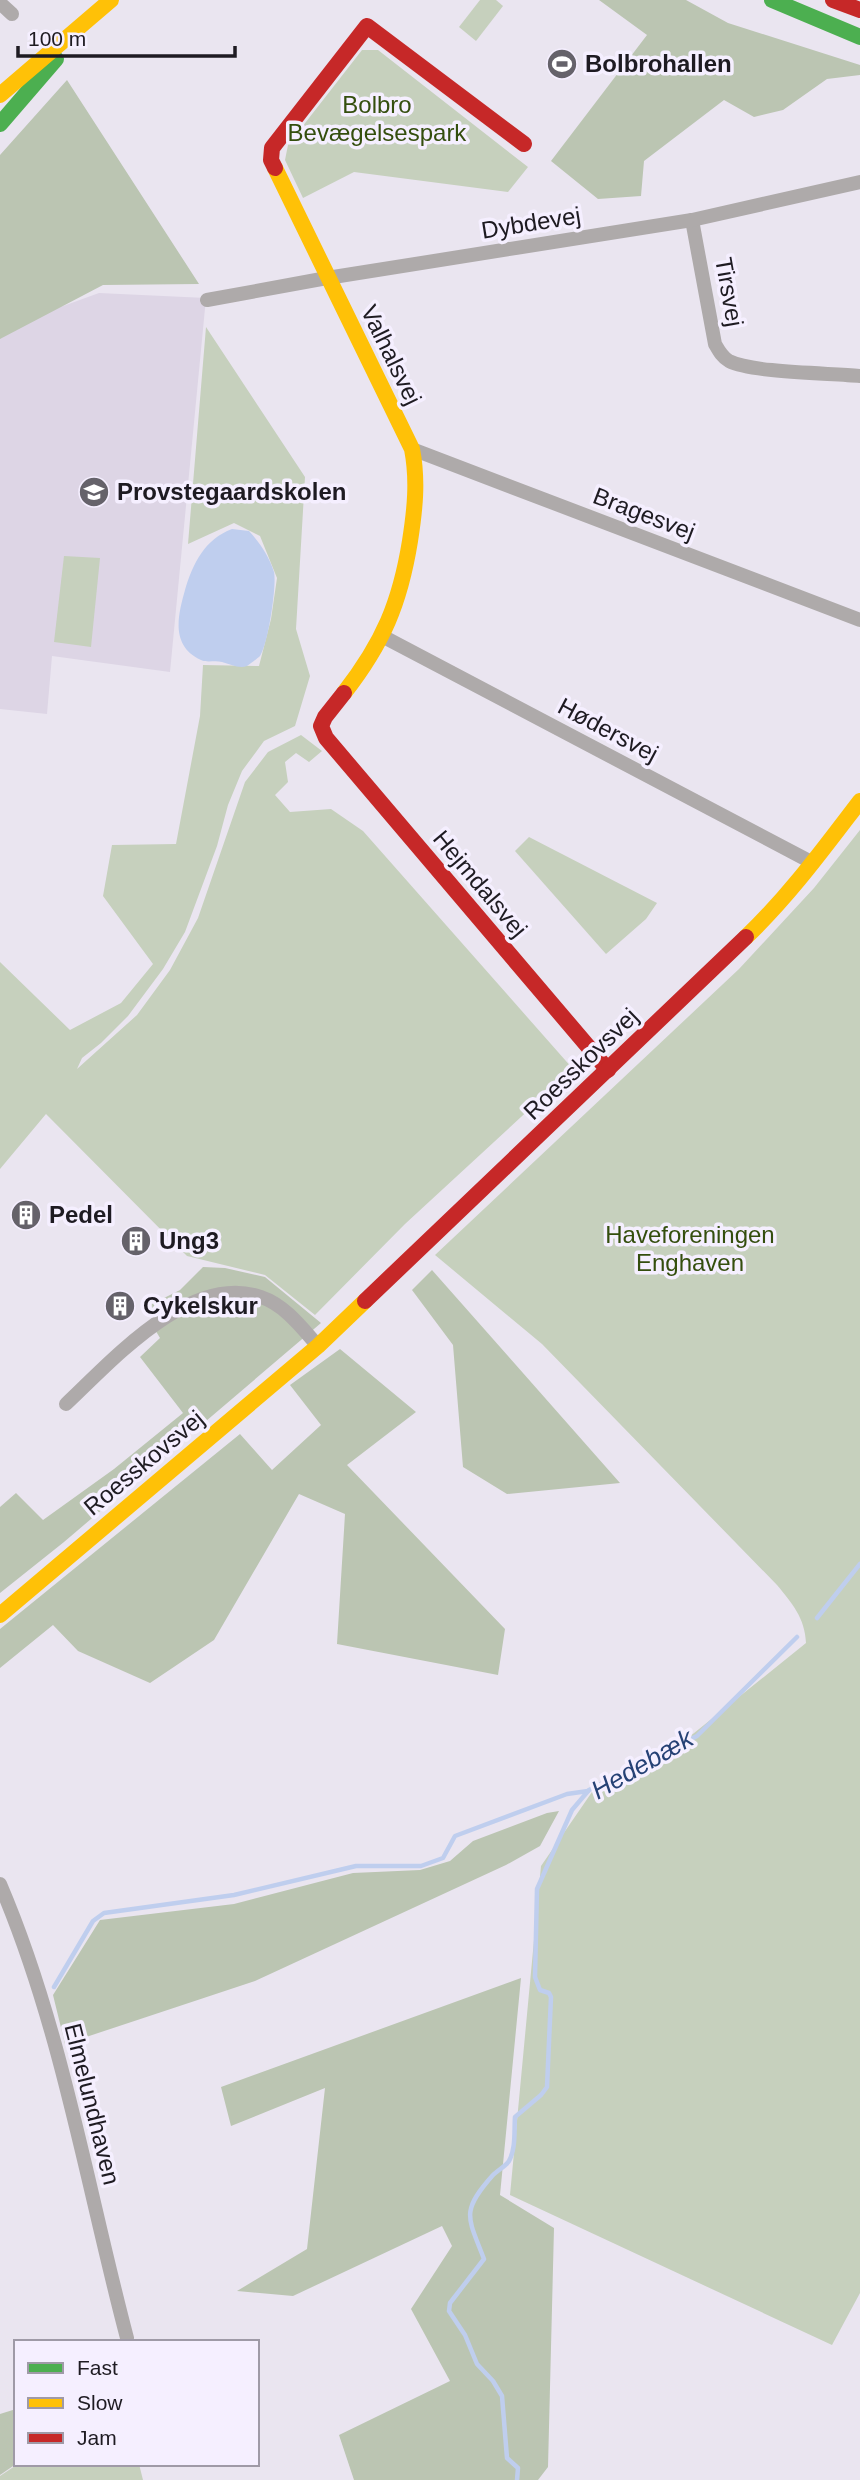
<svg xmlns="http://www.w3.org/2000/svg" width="860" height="2480" font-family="Arial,sans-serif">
	<rect width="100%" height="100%" fill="#eae5f0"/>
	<polygon fill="#ddd5e5" points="99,293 206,298 170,672 52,656 47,714 0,709 0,329"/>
	<g fill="#c6d0bd">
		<polygon points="480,0 496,0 503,6 476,41 459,27"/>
		<polygon points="362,50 378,50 528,167 508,192 354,172 303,198 285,160 288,145"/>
		<polygon points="206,327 305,477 296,629 310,676 295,726 264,741 242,771 228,805 217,846 185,932 163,969 128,1016 101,1043 82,1058 77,1069 137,1015 170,970 198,918 245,782 268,752 301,735 322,751 309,762 296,753 285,762 288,782 275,795 290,812 331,809 363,831 573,1069 405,1224 315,1315 265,1275 187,1256 46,1114 0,1169 0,962 70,1030 121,1003 153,964 103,896 112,845 176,844 200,716 203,665 259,666 271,619 277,578 260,536 234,523 188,544"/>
		<polygon points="64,556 100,558 91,647 54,642"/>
		<path d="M860,830V2293L832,2345L510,2195L541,1866L592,1792L663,1758L806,1643C805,1618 792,1603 777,1585L542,1344L435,1255L739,969L814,888Z"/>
		<polygon points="529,837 657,903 646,919 606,954 515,851"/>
		<polygon points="18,2464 139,2464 143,2480 0,2480 0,2476"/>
	</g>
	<g fill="#bbc5b2">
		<polygon points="599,0 686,0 728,23 860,65 860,75 827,79 783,110 754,117 724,100 644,161 641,196 598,199 551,161 647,35"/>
		<polygon points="67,80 199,284 103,285 0,339 0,155"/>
		<polygon points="203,1267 225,1268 265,1277 321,1323 64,1542 0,1593 0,1507 16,1493 43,1520 114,1469 183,1413 140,1357 160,1338 154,1328 152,1304 180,1290"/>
		<polygon points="432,1270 620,1483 507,1494 463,1467 453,1345 412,1290"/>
		<polygon points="340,1349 416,1412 347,1465 505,1629 498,1675 337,1644 345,1514 299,1494 214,1640 150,1683 78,1651 53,1625 0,1668 0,1629 240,1434 272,1470 321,1425 290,1385"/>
		<polygon points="559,1811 540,1846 506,1865 255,1981 65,2044 53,1995 100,1920 234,1904 353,1873 420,1870 450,1861 473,1841 547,1813"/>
		<polygon points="521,1978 500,2195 554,2228 548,2467 538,2480 354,2480 339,2435 450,2381 411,2309 452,2246 442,2226 293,2296 237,2291 307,2249 325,2088 231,2126 221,2087"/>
		<polygon points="16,2409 16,2464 0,2475 0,2414"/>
	</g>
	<path fill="#bfceee" d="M232,529L249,531C260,543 269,556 274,572C277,585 268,645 260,656C258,658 250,664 247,666C239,669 230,664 222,662C215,660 207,663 201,660C170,646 178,615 185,590C193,563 205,539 232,529Z"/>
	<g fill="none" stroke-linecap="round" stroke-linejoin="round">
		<g stroke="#bfceee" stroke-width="4.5">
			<polyline points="817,1618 860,1564"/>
			<polyline points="54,1987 93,1921 104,1913 234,1895 356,1866 421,1866 443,1858 455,1836 567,1794 588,1791"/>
			<path d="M517,2480L518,2468L507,2458L502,2396L493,2381L477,2364L465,2335L449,2311L450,2303L484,2259C468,2217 460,2212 493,2175C498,2170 506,2166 509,2161C516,2149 514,2130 515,2117L541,2095L547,2087L551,1997L549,1993L540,1990L535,1977L537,1889L572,1810L589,1790L697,1736L797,1637"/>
		</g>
		<g stroke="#aeaaaa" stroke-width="14">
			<polyline points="0,3 12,14"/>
			<path d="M692,220L715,344C719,351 722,357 729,361C753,373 830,373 860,376"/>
			<polyline points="207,300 327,278 692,220 860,182"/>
			<polyline points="412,449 860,620"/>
			<polyline points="382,636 813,863"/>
			<path d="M66,1404C112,1361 190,1272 261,1297C285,1305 302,1328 318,1346"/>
			<path d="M0,1884C62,2029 87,2187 127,2338"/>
		</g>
		<g stroke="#4caf50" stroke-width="16">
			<polyline points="772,0 860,37"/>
			<polyline points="0,124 56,59"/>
		</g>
		<g stroke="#ffc107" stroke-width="16">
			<polyline points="0,95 111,0"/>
			<path d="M275,168L412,449C418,480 415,509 410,541C400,603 383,643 344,693"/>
			<path d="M746,937C789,896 824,848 860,801"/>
			<polyline points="0,1615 318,1346 365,1301"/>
		</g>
		<g stroke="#c62828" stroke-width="16">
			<polyline points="833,0 860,10"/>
			<polyline points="275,168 271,160 272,148 367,26 524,144"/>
			<polyline points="344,693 325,717 321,726 326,738 608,1070"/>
			<polyline points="365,1301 746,937"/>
		</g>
	</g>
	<defs>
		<g id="stadium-disc" transform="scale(1.575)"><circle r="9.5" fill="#65626a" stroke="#f5efff"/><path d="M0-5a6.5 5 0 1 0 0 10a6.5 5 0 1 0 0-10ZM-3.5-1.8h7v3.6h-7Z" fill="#fff"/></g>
		<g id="school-disc" transform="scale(1.575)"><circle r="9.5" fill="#65626a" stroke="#f5efff"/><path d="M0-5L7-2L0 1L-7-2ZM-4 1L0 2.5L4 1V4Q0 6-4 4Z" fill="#fff"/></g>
		<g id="building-disc" transform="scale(1.575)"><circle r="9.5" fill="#65626a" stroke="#f5efff"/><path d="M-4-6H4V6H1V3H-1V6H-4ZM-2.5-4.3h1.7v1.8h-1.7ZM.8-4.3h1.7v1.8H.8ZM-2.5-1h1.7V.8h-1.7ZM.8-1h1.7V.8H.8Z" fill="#fff"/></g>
	</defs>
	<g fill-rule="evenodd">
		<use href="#stadium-disc" x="562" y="64"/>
		<use href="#school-disc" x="94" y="492"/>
		<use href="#building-disc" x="26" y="1215"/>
		<use href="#building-disc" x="136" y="1241"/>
		<use href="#building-disc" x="120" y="1306"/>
	</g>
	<g text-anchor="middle" stroke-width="7" stroke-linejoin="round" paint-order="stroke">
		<g font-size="24" font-weight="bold" fill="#1e1b22" stroke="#f5efff" text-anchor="start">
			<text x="585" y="72">Bolbrohallen</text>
			<text x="117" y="500">Provstegaardskolen</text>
			<text x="49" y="1223">Pedel</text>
			<text x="159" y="1249">Ung3</text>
			<text x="143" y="1314">Cykelskur</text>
		</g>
		<g font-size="24" fill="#344e0e" stroke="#f5efff">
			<text x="377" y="113">Bolbro<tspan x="377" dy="28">Bevægelsespark</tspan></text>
			<text x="690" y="1243">Haveforeningen<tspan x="690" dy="28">Enghaven</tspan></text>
		</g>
		<g font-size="24" fill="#1e1b22" stroke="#f5efff">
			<text transform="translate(531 223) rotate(-9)" y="8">Dybdevej</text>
			<text transform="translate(729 292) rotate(80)" y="8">Tirsvej</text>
			<text transform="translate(391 355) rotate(64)" y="8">Valhalsvej</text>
			<text transform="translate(644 514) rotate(21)" y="8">Bragesvej</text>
			<text transform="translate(608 730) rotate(28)" y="8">Hødersvej</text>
			<text transform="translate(480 884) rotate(50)" y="8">Hejmdalsvej</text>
			<text transform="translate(581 1064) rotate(-44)" y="8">Roesskovsvej</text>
			<text transform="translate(144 1463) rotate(-40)" y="8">Roesskovsvej</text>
			<text transform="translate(92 2104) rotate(76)" y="8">Elmelundhaven</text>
		</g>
		<g font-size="26" font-style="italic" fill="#254175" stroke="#f5efff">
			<text transform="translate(642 1764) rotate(-30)" y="9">Hedebæk</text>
		</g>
	</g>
	<rect x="14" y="2340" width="245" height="126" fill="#f5efff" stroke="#9f9aa7" stroke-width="2"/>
	<rect x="28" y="2363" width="35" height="10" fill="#4caf50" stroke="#9f9aa7" stroke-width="2"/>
	<text x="77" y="2375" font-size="21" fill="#1e1b22">Fast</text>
	<rect x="28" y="2398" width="35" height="10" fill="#ffc107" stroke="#9f9aa7" stroke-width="2"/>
	<text x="77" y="2410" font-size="21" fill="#1e1b22">Slow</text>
	<rect x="28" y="2433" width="35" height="10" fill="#c62828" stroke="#9f9aa7" stroke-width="2"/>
	<text x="77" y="2445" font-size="21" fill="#1e1b22">Jam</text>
	<path d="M18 46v10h217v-10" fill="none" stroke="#1e1b22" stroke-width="3.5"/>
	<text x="28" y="46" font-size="21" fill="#1e1b22" stroke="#f5efff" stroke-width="5" paint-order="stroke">100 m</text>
</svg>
